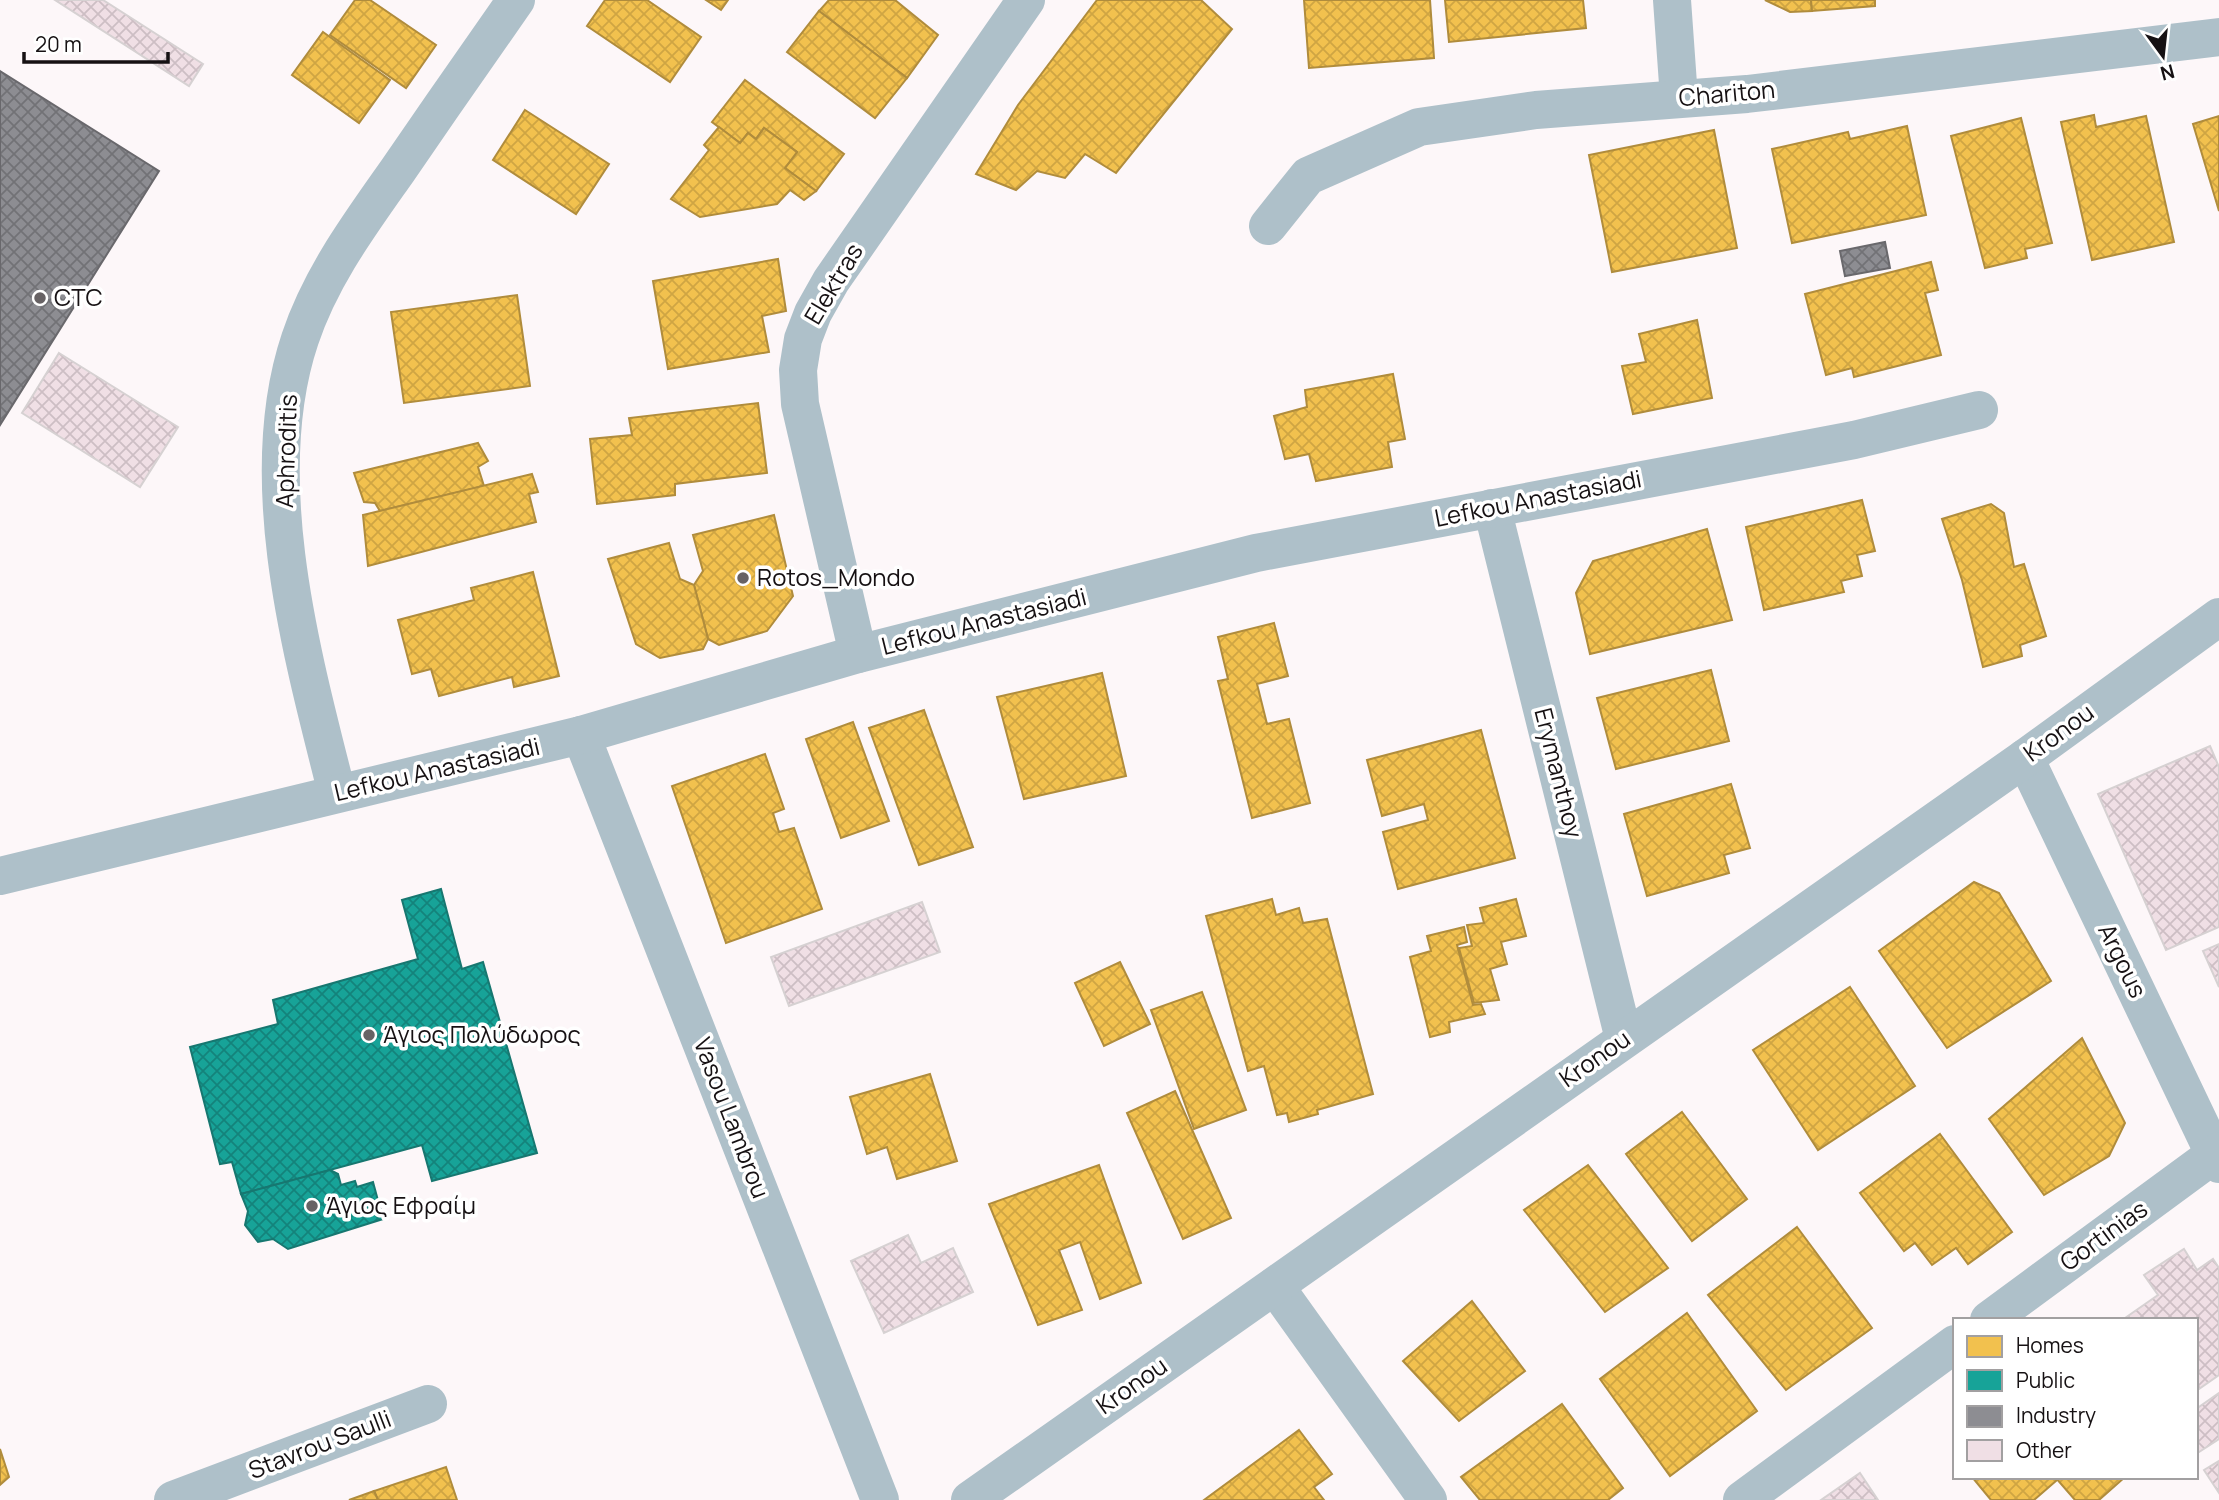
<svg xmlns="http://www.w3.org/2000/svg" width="2219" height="1500" font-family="Manrope,sans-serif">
	<defs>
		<pattern id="homes-cross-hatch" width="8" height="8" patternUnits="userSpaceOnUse" patternTransform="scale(1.75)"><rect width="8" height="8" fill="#f2c14e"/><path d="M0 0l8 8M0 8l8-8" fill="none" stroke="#cfa543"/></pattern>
		<pattern id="public-cross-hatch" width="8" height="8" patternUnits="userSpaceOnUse" patternTransform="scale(1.75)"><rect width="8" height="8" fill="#17a398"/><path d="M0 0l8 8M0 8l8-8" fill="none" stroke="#14837b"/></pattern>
		<pattern id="industry-cross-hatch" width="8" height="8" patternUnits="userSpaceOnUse" patternTransform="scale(1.75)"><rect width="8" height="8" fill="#8d8d92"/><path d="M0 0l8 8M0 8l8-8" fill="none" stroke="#727276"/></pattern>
		<pattern id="building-cross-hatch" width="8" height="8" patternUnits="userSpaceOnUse" patternTransform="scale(1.75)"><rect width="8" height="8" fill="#f0dfe5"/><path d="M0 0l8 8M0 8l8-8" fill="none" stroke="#cdbec4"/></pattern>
	</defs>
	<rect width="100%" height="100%" fill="#fdf7f9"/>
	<g fill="url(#homes-cross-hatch)" stroke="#b08c3c" stroke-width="2">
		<polygon points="355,0 370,0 436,45 406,88 330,35"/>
		<polygon points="605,0 647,0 701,37 670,82 587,26"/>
		<polygon points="706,0 728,0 721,10"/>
		<polygon points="829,0 895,0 938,35 907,78 819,11"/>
		<polygon points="1097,0 1201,0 1232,29 1116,173 1085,154 1065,178 1037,171 1016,190 976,174 1018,105"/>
		<polygon points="1304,0 1430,0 1434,58 1309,68"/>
		<polygon points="1445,0 1583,0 1586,28 1449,42"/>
		<polygon points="1765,0 1811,0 1812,11 1790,12"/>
		<polygon points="1811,0 1875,0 1875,6 1812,11"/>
		<polygon points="819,11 907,78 875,118 787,52"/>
		<polygon points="323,32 390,80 359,123 292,75"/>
		<polygon points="745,80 844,154 816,191 785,168 797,152 764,128 756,139 748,133 740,143 712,122"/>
		<polygon points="525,110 609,164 576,214 493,160"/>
		<polygon points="2094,115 2096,127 2146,116 2174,242 2092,260 2061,122"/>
		<polygon points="2219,116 2219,211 2193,124"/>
		<polygon points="2021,118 2052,243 2025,249 2027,258 1985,268 1951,136"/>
		<polygon points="1907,126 1926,215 1792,243 1772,149 1848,132 1850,139"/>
		<polygon points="719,127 740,143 748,133 756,139 764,128 797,152 785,168 816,191 804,200 790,190 777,204 700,217 671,199 709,150 704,145"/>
		<polygon points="1714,130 1737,248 1612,272 1589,155"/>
		<polygon points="778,259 786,311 762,316 769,352 668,369 653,281"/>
		<polygon points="1931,262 1938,290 1925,293 1941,355 1854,377 1852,368 1826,375 1805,294"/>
		<polygon points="517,295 530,386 404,403 391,312"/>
		<polygon points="1697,320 1712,398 1633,414 1622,366 1646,362 1639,334"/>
		<polygon points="1393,374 1405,439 1388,442 1392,467 1316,481 1309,454 1285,459 1274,416 1307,407 1305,390"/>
		<polygon points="758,403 767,473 675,484 675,495 597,504 590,439 632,435 629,418"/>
		<polygon points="478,443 488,461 478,467 484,486 380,511 375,503 364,502 354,473"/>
		<polygon points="532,474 538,492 529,494 536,522 368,566 363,515"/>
		<polygon points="1862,500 1875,551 1857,555 1862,576 1841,581 1844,592 1764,610 1746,527"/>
		<polygon points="1991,504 2004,513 2014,567 2024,564 2046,636 2020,645 2022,656 1983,667 1962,580 1942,519"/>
		<polygon points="774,515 793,596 767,631 719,645 708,639 694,585 703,571 693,535"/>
		<polygon points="1707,529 1732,620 1590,654 1576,593 1593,561"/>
		<polygon points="669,543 680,579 694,585 708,639 703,649 660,658 636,644 608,559"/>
		<polygon points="533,572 559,676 514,687 512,677 439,696 431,669 412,674 398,620 474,600 471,588"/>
		<polygon points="1274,623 1288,676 1257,684 1267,724 1289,719 1310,803 1252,818 1218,681 1228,679 1218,637"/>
		<polygon points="1711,670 1729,741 1616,769 1597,698"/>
		<polygon points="1102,673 1126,776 1024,799 997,697"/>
		<polygon points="924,710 973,847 919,865 869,728"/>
		<polygon points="853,722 889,821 841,838 806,739"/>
		<polygon points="1481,730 1515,858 1398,889 1383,832 1428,820 1424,804 1382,816 1367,760"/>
		<polygon points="765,754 784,809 773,813 779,832 794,828 822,909 726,943 672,786"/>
		<polygon points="1731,784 1750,848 1724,855 1729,873 1647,896 1624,814"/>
		<polygon points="1974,882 1999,893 2051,981 1947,1048 1879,951"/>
		<polygon points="1272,899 1276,915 1299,908 1303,923 1327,919 1373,1094 1317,1110 1318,1114 1289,1122 1287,1113 1277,1115 1264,1066 1248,1071 1206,916"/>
		<polygon points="1516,899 1526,936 1501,942 1507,964 1490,969 1499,1000 1474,1003 1459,948 1472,946 1467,925 1484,923 1480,908"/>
		<polygon points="1464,927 1467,942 1457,945 1473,1005 1481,1004 1485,1014 1449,1022 1450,1032 1430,1037 1410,957 1431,951 1427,936"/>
		<polygon points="1120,962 1150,1024 1104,1046 1075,983"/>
		<polygon points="1850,987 1915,1086 1818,1150 1753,1050"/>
		<polygon points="1202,992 1246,1110 1194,1129 1151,1010"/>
		<polygon points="2082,1038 2125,1123 2109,1156 2044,1195 1989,1119"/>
		<polygon points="930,1074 957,1161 897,1179 887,1147 867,1154 850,1097"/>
		<polygon points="1175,1091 1231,1218 1183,1239 1127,1113"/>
		<polygon points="1682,1112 1747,1199 1692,1241 1626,1154"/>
		<polygon points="1940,1134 2012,1232 1968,1264 1956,1248 1932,1265 1915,1243 1904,1251 1860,1193"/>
		<polygon points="1099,1165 1141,1283 1100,1299 1080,1242 1059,1250 1082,1310 1038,1325 989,1204"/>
		<polygon points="1588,1165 1668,1268 1605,1312 1524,1210"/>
		<polygon points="1797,1227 1872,1328 1786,1390 1708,1295"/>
		<polygon points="1472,1301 1525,1371 1459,1421 1403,1361"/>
		<polygon points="1687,1313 1757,1411 1670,1476 1600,1379"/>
		<polygon points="1562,1404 1623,1488 1608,1500 1480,1500 1461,1477"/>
		<polygon points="1299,1430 1332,1474 1314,1487 1324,1500 1204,1500"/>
		<polygon points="0,1449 9,1477 0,1485"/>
		<polygon points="446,1467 457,1500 378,1500 374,1491"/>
		<polygon points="1972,1477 2055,1477 2057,1480 2034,1500 1991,1500"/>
		<polygon points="2055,1477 2125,1477 2099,1500 2075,1500"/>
		<polygon points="374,1491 378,1500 349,1500"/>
	</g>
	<g fill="url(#public-cross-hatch)" stroke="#177770" stroke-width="2">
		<polygon points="441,889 462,969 483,962 537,1153 432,1181 422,1145 241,1194 232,1162 220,1164 190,1047 278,1024 273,1000 418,959 402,900"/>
		<polygon points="330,1170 338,1174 341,1185 355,1181 357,1187 373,1182 383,1219 288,1249 273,1239 258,1242 245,1225 248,1211 241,1194"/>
	</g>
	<g fill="url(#industry-cross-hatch)" stroke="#69686c" stroke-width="2">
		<polygon points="0,71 159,171 0,425"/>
		<polygon points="1885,242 1890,268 1845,276 1840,251"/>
	</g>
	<g fill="url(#building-cross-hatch)" stroke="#d6d1d2" stroke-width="2">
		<polygon points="55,0 103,0 203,64 189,86"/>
		<polygon points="59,353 178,427 140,487 22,413"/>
		<polygon points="2210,746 2219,767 2219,927 2166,950 2098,794"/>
		<polygon points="922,902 940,952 789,1006 771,957"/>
		<polygon points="2219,944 2219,987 2203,951"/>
		<polygon points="908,1235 921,1263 953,1248 973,1292 884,1333 851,1261"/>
		<polygon points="2184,1249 2197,1270 2213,1259 2219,1268 2219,1375 2196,1391 2196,1320 2125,1318 2158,1295 2144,1275"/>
		<polygon points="2219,1393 2219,1439 2196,1454 2196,1409"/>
		<polygon points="2219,1461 2219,1493 2204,1470"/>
		<polygon points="1860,1473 1878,1500 1821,1500"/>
	</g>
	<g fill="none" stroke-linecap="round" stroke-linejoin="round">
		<g stroke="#aec0c9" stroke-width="38">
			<polyline points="1672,0 1679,98"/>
			<polyline points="1268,226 1308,176 1419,127 1536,110 1747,94 2219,37"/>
			<polyline points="1492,508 1624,1039"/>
			<polyline points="858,654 800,404 798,370 803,339 813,313 831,281 1026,0"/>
			<polyline points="581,735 880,1500"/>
			<polyline points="2025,758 2219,1164"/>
			<path d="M337,793C302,655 253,479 300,339C321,276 360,224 398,170C437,113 476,57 516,0"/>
			<polyline points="0,876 581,735 858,654 1256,553 1854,440 1979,410"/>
			<polyline points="1275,1286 1428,1500"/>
			<polyline points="1989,1320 2219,1151"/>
			<polyline points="173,1500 428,1404"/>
			<polyline points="970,1500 2025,758 2219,617"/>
			<polyline points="1742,1500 1955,1344"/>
		</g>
	</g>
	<g fill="#676264" stroke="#fff" stroke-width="2.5">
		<circle cx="40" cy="298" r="7"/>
		<circle cx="743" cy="578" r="7"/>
		<circle cx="369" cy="1035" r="7"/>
		<circle cx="312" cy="1206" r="7"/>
	</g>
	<g text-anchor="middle" stroke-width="7" stroke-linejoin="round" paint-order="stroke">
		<g font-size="24" fill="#161113" stroke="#fff">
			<text transform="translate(1727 94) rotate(-5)" y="8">Chariton</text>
			<text transform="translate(834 284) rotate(-59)" y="8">Elektras</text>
			<text transform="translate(287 451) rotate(-88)" y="8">Aphroditis</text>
			<text transform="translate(1538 499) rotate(-11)" y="8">Lefkou Anastasiadi</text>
			<text transform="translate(984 622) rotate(-14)" y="8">Lefkou Anastasiadi</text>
			<text transform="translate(2059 733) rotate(-36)" y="8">Kronou</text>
			<text transform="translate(437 770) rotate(-13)" y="8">Lefkou Anastasiadi</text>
			<text transform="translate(1558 773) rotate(76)" y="8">Erymanthoy</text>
			<text transform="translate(2122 961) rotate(64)" y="8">Argous</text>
			<text transform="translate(1595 1059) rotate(-35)" y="8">Kronou</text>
			<text transform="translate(731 1118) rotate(69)" y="8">Vasou Lambrou</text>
			<text transform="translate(2104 1236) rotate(-36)" y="8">Gortinias</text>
			<text transform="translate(1132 1386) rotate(-35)" y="8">Kronou</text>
			<text transform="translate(320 1445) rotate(-21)" y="8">Stavrou Saulli</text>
		</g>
		<g font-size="24" fill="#161113" stroke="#fff" text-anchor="start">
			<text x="54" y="306">CTC</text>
			<text x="757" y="586">Rotos_Mondo</text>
			<text x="383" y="1043">Άγιος Πολύδωρος</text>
			<text x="326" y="1214">Άγιος Εφραίμ</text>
		</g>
	</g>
	<rect x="1953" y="1318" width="245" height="161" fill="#ffffff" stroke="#a2a0a1" stroke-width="2"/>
	<rect x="1967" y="1336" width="35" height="21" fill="#f2c14e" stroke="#a2a0a1" stroke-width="2"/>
	<text x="2016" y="1353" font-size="21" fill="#161113">Homes</text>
	<rect x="1967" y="1370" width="35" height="21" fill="#17a398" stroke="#a2a0a1" stroke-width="2"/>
	<text x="2016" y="1388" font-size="21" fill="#161113">Public</text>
	<rect x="1967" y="1406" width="35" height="21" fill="#8d8d92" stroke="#a2a0a1" stroke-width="2"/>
	<text x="2016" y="1423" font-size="21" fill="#161113">Industry</text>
	<rect x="1967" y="1440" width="35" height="21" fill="#f0dfe5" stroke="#a2a0a1" stroke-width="2"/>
	<text x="2016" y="1458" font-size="21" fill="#161113">Other</text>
	<g transform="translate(2163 56) rotate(165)" stroke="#ffffff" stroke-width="5" paint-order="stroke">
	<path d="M0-5L12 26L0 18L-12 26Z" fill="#161113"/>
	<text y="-10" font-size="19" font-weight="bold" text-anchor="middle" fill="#161113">N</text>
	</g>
	<path d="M24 52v10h144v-10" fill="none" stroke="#161113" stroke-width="3.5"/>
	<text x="35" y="52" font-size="21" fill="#161113" stroke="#ffffff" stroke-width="5" paint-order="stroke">20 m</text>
</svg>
